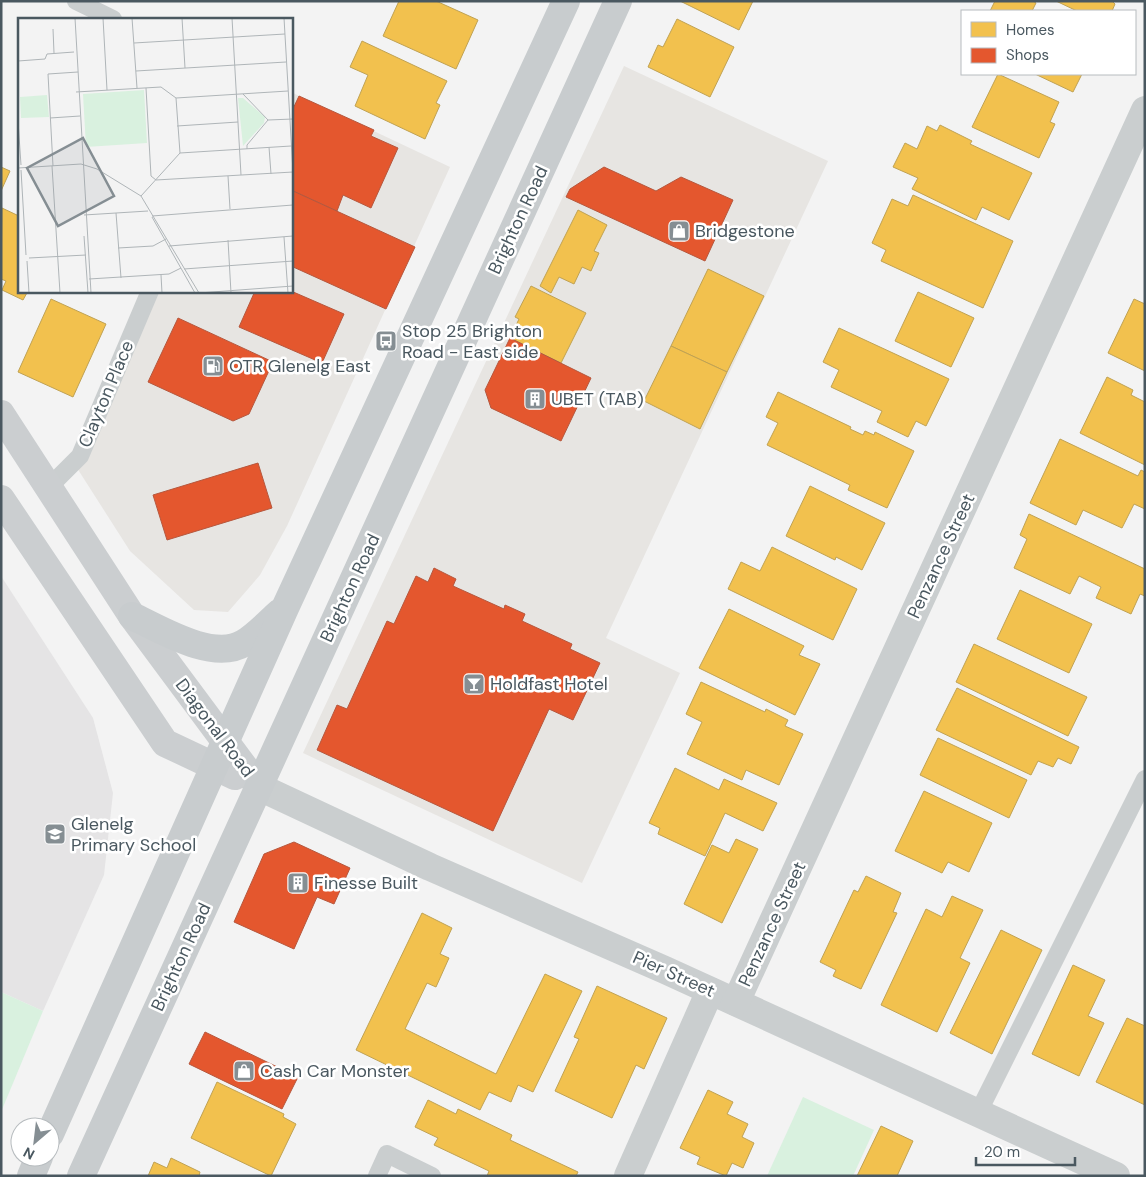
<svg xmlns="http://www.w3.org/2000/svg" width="1146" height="1177" font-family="'DM Sans',sans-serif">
	<rect width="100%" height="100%" fill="#f3f3f3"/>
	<g fill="#e7e5e2">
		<polygon points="624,66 828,161 606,638 680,673 582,883 303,753"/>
		<polygon points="291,92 450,167 287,526 260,575 228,612 194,610 130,551 77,468 157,291 291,291"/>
	</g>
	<polygon fill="#e5e4e5" points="1,576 93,718 113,793 104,875 43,1011 1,992"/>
	<g fill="#d9f1df">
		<polygon points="1,992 43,1011 1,1112"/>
		<polygon points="803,1097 874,1130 853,1176 767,1176"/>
	</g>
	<g fill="#f2c14e" stroke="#c0a253">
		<polygon points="399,1 436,1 478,20 456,69 383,36"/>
		<polygon points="680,1 753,1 739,30"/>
		<polygon points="995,1 1033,1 1036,3 1032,11 990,11"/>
		<polygon points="1056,1 1112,1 1115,4 1112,11 1077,11"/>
		<polygon points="677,19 734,47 710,97 648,67 658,45 663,47"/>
		<polygon points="362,41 447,81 436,103 440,105 425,139 355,106 368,75 350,67"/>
		<polygon points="998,74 1059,102 1050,122 1055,124 1039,158 972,127"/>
		<polygon points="1035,74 1082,74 1073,92"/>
		<polygon points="940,125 972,141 970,144 1032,173 1009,220 982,207 976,220 912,189 918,178 893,167 905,143 917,149 927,126 937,131"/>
		<polygon points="1,167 10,171 1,191"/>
		<polygon points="913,195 1013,241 983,308 881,261 886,250 872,243 892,199 908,206"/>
		<polygon points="2,208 19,216 19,291 28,291 23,300 2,290 6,281 1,279"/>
		<polygon points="578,210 607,225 594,251 599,253 591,271 582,267 574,284 559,277 551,293 540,286"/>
		<polygon points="708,269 764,296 727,372 671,346"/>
		<polygon points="531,286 586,313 561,363 510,338 519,319 515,317"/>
		<polygon points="918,292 974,318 951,367 895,341"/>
		<polygon points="51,299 106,324 73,397 18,372"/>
		<polygon points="1134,299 1145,304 1145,371 1108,353"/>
		<polygon points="839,328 949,379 926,426 916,421 908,437 877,422 882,411 831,387 839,370 823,362"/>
		<polygon points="671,346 727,372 700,429 644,401"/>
		<polygon points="1107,377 1133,390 1131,395 1145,402 1145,465 1080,433"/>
		<polygon points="778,392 851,427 850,429 863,435 865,431 874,435 875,432 914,451 887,508 848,490 850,485 767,445 778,423 766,417"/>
		<polygon points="1060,439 1138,476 1141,470 1145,472 1145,509 1134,504 1122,528 1083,510 1076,525 1030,503"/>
		<polygon points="810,486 885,523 862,570 836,557 835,560 786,536"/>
		<polygon points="1029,514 1145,569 1145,596 1140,594 1131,614 1096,598 1101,587 1079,576 1070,594 1014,568 1027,539 1020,535"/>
		<polygon points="772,547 857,589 833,640 728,589 741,562 760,571"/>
		<polygon points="1020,590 1092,624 1069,673 997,639"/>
		<polygon points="729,609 804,646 799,655 820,664 795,715 699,668"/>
		<polygon points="974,644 1087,697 1068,736 956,682"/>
		<polygon points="701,682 765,712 766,709 788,720 785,726 803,734 779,785 746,770 742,780 687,754 702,722 686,714"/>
		<polygon points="957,688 1079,747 1071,764 1058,758 1053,767 1038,761 1031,775 936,730"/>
		<polygon points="938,738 1027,780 1009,818 920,775"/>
		<polygon points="675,768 719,790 724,779 777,803 763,831 725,813 705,856 658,834 660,828 649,823"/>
		<polygon points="924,791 992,823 969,872 948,862 942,873 895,851"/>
		<polygon points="736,839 758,849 722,923 684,904 712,845 729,853"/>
		<polygon points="866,876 901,893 893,912 897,913 861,989 833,976 836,970 820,962 854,890 858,892"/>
		<polygon points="952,896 983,910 960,958 970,963 937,1032 881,1005 926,909 942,917"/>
		<polygon points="422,913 452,928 440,954 449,958 436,987 427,983 405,1029 496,1074 545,974 582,991 533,1092 518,1085 511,1102 489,1092 480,1110 356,1050"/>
		<polygon points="1001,930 1042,950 992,1054 950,1033"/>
		<polygon points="1073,965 1105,980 1088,1016 1104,1023 1079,1076 1032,1054"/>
		<polygon points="597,986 667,1018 644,1069 636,1065 612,1118 555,1091 579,1039 574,1037"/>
		<polygon points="1127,1018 1145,1026 1145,1105 1096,1082"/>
		<polygon points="217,1082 284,1114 283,1117 296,1124 271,1176 191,1138"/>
		<polygon points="708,1090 733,1102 727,1114 748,1124 742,1137 754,1143 743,1168 732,1163 726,1176 697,1164 700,1157 680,1148"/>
		<polygon points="428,1100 456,1114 458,1109 512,1135 510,1140 578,1172 576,1176 487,1176 489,1171 434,1145 438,1138 415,1127"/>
		<polygon points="881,1126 913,1141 897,1176 857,1176"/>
		<polygon points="171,1158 200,1172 199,1176 148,1176 154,1162 167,1168"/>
	</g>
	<g fill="#e4572e" stroke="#b6573d">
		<polygon points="299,96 374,130 371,136 398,148 371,208 343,195 337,211 291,190 291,113"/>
		<polygon points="604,167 656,191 681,177 733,200 705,261 566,197 570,189"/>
		<polygon points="293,191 415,247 386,309 291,266"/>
		<polygon points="255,291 291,291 344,314 322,363 239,327"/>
		<polygon points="178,318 273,362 249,414 233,421 148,382"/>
		<polygon points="510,338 591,378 561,441 491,408 485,390"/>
		<polygon points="258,463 272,508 167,540 153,495"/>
		<polygon points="434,568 456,579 453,586 504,609 505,605 525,614 522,621 572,644 570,649 600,663 573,720 549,709 493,831 317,750 337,705 347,709 387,621 394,624 416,576 428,582"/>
		<polygon points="294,842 350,868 334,904 317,897 294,949 234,922 264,854"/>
		<polygon points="205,1032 298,1077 282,1109 189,1064"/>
	</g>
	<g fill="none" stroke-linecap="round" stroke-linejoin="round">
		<g stroke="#cacecf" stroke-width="18">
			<polyline points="76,1 113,19"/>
			<polyline points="49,487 80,456 150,291"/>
			<polyline points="978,1113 1145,779"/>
			<polyline points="377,1176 387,1154 432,1176"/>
		</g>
		<g stroke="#cacecf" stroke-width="28">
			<polyline points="259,787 430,867 665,970 1116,1176"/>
			<polyline points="736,1002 1145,110"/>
			<polyline points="628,1176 710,991"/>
		</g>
		<g stroke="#cbced0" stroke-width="28">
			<polyline points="1,414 132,616 259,787"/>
			<polyline points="1,499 165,743 235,776"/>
		</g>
		<g stroke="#c8ccce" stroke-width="28">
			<path d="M132,616C160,629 213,662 244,643C257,635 268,623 279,613"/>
			<polyline points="50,1134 285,608 566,1"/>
			<polyline points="31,1176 39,1157"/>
			<polyline points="81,1176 618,1"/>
		</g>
	</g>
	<defs>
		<g id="shop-square" transform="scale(1.125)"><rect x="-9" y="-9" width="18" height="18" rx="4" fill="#858e93" stroke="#fff"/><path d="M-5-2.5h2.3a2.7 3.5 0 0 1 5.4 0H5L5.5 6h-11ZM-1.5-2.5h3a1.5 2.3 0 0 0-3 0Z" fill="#fff"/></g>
		<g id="bus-square" transform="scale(1.125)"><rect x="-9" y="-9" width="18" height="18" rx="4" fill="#858e93" stroke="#fff"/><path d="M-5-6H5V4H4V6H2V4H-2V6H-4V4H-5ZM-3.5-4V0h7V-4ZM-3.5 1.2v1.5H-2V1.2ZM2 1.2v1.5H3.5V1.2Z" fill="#fff"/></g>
		<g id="fuel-square" transform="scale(1.125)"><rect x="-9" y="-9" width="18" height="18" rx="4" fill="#858e93" stroke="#fff"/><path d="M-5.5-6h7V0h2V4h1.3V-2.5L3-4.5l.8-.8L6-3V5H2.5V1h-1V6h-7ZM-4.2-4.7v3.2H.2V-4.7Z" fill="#fff"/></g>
		<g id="building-square" transform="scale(1.125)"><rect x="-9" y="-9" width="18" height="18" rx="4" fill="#858e93" stroke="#fff"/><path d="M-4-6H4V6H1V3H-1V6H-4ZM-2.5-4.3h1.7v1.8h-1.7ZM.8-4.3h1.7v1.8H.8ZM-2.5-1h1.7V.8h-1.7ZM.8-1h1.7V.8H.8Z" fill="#fff"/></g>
		<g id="bar-square" transform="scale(1.125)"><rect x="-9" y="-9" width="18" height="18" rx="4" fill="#858e93" stroke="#fff"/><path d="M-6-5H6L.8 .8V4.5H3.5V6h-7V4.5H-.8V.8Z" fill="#fff"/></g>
		<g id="school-square" transform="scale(1.125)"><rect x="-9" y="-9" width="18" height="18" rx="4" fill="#858e93" stroke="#fff"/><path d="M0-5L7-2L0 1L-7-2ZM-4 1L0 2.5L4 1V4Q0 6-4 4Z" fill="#fff"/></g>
	</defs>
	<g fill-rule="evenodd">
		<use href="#shop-square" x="679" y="231"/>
		<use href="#bus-square" x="386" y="341"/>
		<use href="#fuel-square" x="213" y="366"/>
		<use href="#building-square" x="535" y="399"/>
		<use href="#bar-square" x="474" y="684"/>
		<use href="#school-square" x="55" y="834"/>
		<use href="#building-square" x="298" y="883"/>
		<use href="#shop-square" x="244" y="1071"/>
	</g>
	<g text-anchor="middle" stroke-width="5" stroke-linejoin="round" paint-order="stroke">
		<g font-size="18" fill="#4a5860" stroke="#fff">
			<text transform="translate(518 220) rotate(-65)" y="6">Brighton Road</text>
			<text transform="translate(106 394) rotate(-67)" y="6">Clayton Place</text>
			<text transform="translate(941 556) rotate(-65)" y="6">Penzance Street</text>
			<text transform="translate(350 588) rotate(-65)" y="6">Brighton Road</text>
			<text transform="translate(215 728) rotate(53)" y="6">Diagonal Road</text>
			<text transform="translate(772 924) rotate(-65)" y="6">Penzance Street</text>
			<text transform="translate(181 957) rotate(-65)" y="6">Brighton Road</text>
			<text transform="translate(674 974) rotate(24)" y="6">Pier Street</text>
		</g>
		<g font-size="18" fill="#4a5860" stroke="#fff" text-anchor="start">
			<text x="695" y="237">Bridgestone</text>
			<text x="402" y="337">Stop 25 Brighton<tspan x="402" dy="21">Road - East side</tspan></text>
			<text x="229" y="372">OTR Glenelg East</text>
			<text x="551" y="405">UBET (TAB)</text>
			<text x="490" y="690">Holdfast Hotel</text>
			<text x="71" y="830">Glenelg<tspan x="71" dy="21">Primary School</tspan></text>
			<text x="314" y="889">Finesse Built</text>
			<text x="260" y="1077">Cash Car Monster</text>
		</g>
	</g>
	<g transform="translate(18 18)">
		<rect width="275" height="275" fill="#f3f3f3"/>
		<path d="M126,72L129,125L68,129L65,76ZM29,77L31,99L3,100L2,79ZM220,80H225L247,99L246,105L225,128Z" fill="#d9f1df"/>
		<path fill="none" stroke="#afb5b8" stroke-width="1" d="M57,0L73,275M85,0L89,72M114,0L119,70M164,0L167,50M214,0L223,157M266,0L275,154M35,11L36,35M116,25L267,16M0,43L27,41L29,36L56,34M118,53L268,44M128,70L133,158L138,162L275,154M58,74L143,69L158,80M225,76L250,102L229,127V131M158,80L270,73M158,80L162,135M32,100L62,98M250,102L275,101M0,103L3,147M159,108L220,104M251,129L253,156M162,135L273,128M63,146L79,151L123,178L181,275M34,148L42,275M35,148L30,56L60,54M0,150L63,146M3,152L8,237M210,158L212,191M123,178L162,135M98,195L103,260M66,197L130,193M134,198L275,187M134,199L177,275M66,218L70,275M266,219L270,275M210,222L213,275M151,228L275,218M100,230L135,228L148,221M11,240L68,237M9,243L11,275M166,251L275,243M143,257L144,275M71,261L151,256L163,250M181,275L275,268"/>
		<path fill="#858e93" fill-opacity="0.15" stroke="#858e93" stroke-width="2.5" d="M65,120L96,178L40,208L9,150Z"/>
		<rect width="275" height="275" fill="none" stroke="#4a5860" stroke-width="2.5"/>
	</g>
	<rect width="1146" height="1177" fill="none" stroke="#4a5860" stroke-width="5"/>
	<rect x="961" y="10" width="175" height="65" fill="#ffffff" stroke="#b7bcbf"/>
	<rect x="971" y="22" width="25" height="15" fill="#f2c14e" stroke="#b7bcbf"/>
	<text x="1006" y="35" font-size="15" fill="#4a5860">Homes</text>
	<rect x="971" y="48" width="25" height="15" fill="#e4572e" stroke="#b7bcbf"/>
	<text x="1006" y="60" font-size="15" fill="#4a5860">Shops</text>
	<g transform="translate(35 1142) rotate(208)"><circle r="24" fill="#ffffff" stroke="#b7bcbf"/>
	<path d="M0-4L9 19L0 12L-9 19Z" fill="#858e93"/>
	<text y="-8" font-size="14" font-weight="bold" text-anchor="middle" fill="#4a5860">N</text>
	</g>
	<path d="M976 1157v8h99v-8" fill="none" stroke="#4a5860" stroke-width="2.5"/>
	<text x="984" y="1157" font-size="15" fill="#4a5860" stroke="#ffffff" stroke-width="4" paint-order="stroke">20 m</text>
</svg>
